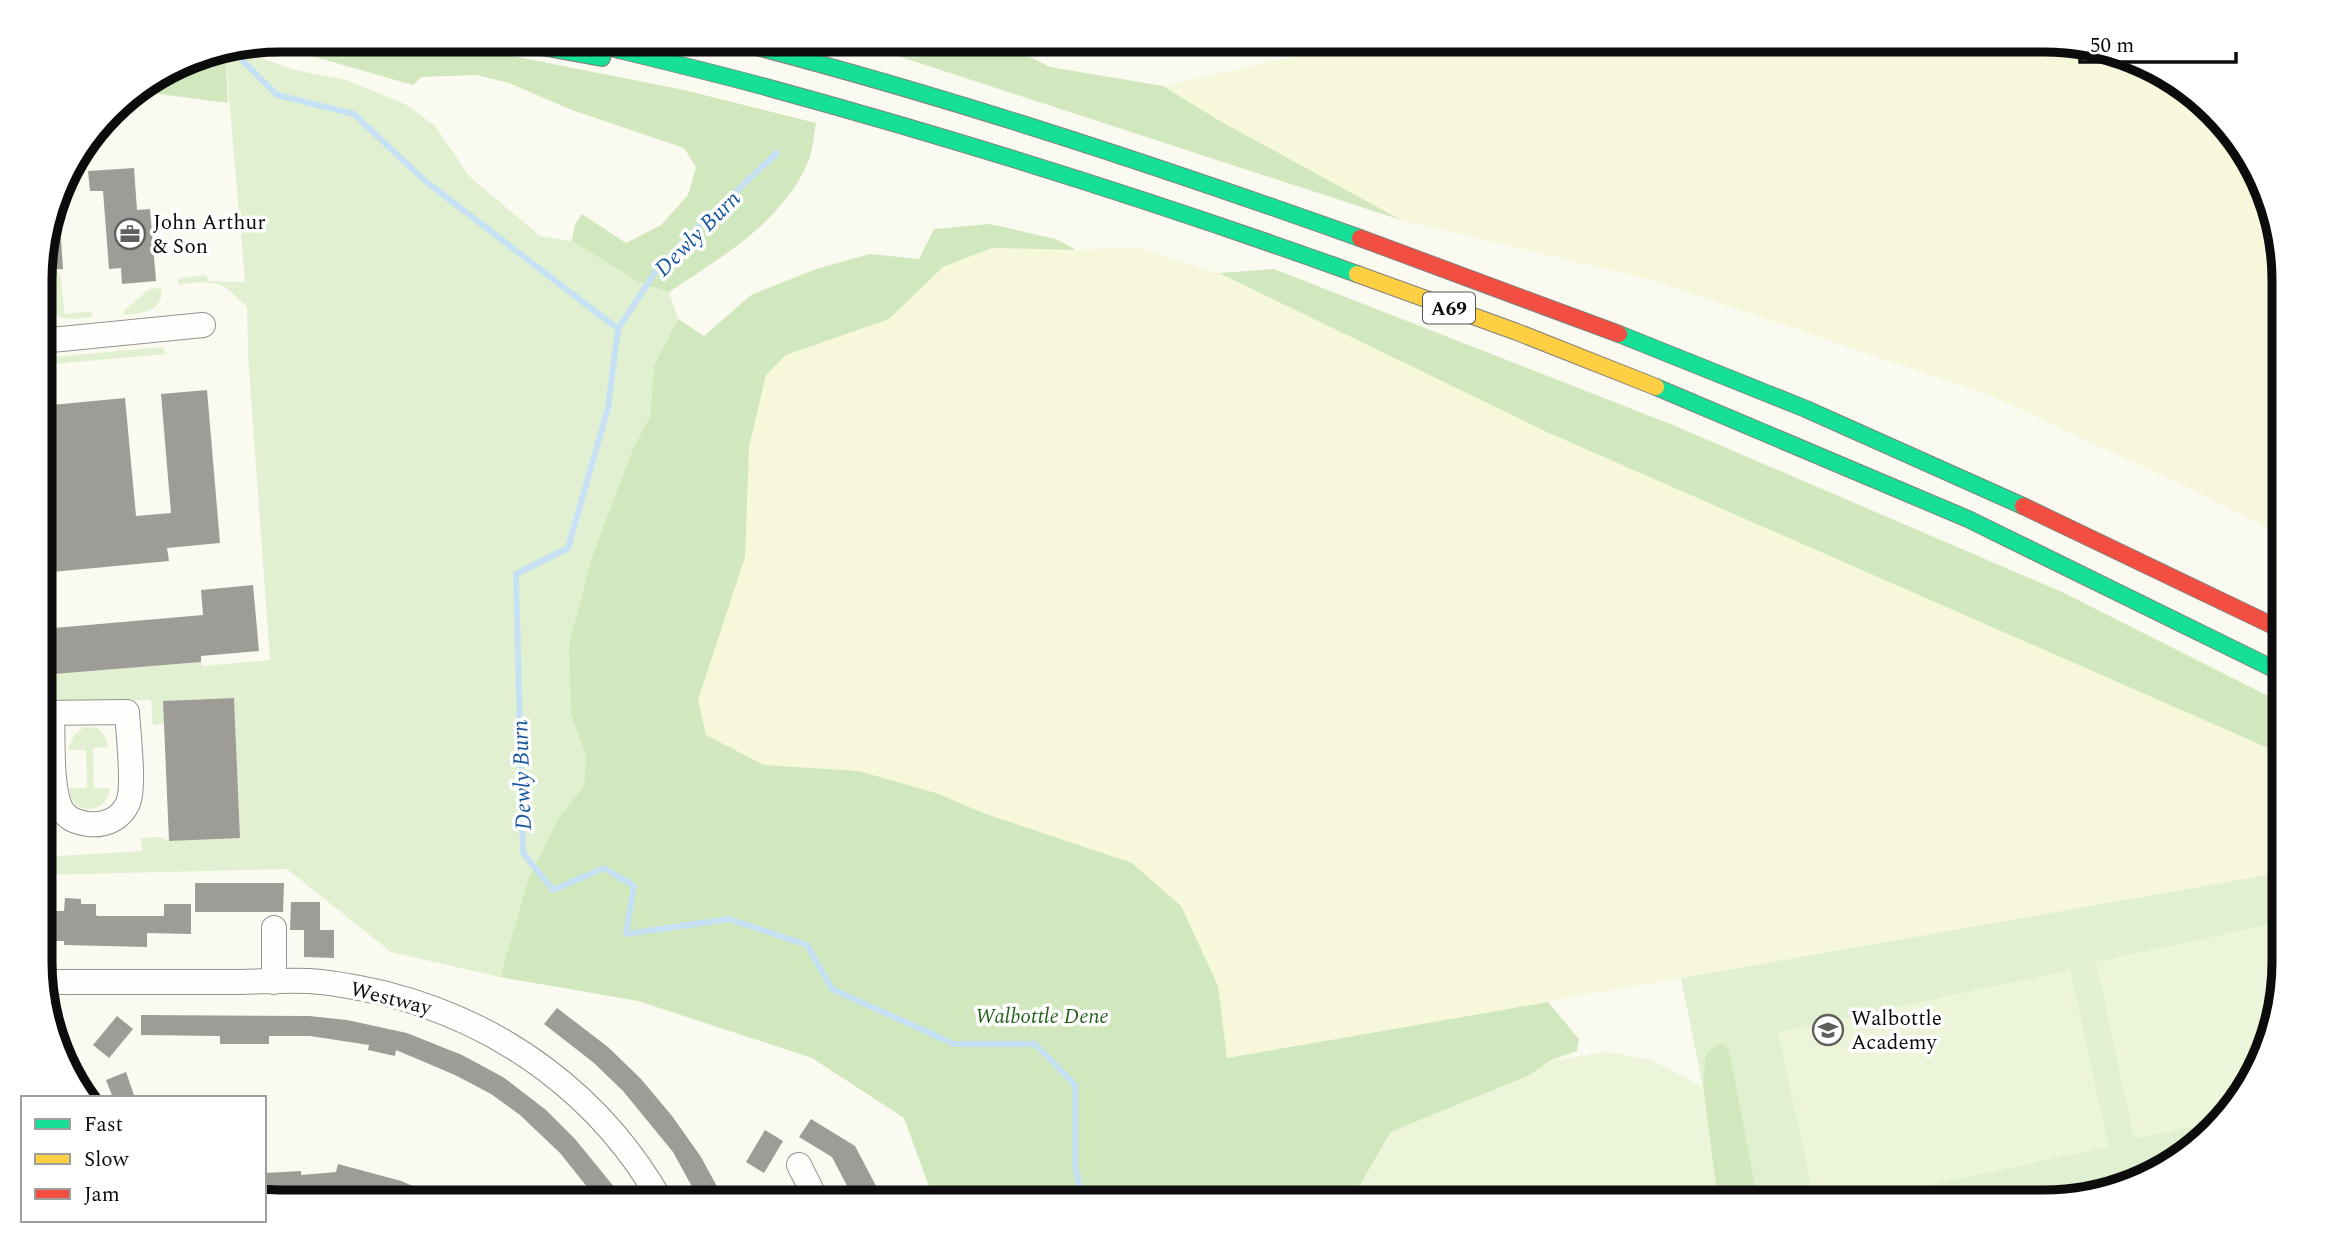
<svg xmlns="http://www.w3.org/2000/svg" width="2325" height="1243" font-family="Spectral,serif">
	<rect width="100%" height="100%" fill="#fbfaf0"/>
	<g fill="#f7f7dc">
		<polygon points="1368,40 2045,40 2151,65 2244,147 2283,249 2284,536 2187,487 1987,394 1648,279 1401,220 1220,121 1163,86"/>
		<polygon points="992,248 1076,250 1138,248 1219,273 1549,433 2284,755 2284,872 1226,1058 1218,986 986,814 936,793 859,771 764,765 706,735 698,700 719,634 747,488 749,447 766,374 786,355 889,319 943,267"/>
	</g>
	<g fill="#e1f0d0">
		<polygon points="1091,40 1223,40 1148,53"/>
		<path d="M240,48L246,53L295,70L346,80L407,105L435,126L469,176L540,236L572,241L638,282L669,292L678,319L654,365L650,417L571,715L586,756L584,786L558,818L528,880L500,977L391,952L287,869L42,875V857L142,851L141,838L159,837L169,841L240,837L234,698L164,701V724L153,725L151,700L42,701V675L201,662L203,666L270,660L248,355L247,306C242,303 236,296 230,291C216,279 196,282 179,285L178,281L179,278L206,275L208,281L245,282L225,51Z"/>
		<path d="M60,273L65,314L91,311L92,317C46,322 53,316 47,275Z"/>
		<path d="M161,288C165,311 141,314 124,315V311L149,289Z"/>
		<polygon points="162,347 167,354 41,365 41,358"/>
		<path d="M84,727L98,728L105,737L108,747L93,748L94,788H110C107,815 71,817 69,788H87L86,750H68L74,735Z"/>
		<polygon points="2284,872 2285,963 2260,1069 2178,1163 2128,1179 2023,1202 1770,1202 1756,1190 1729,1049 1705,1058 1703,1087 1681,978"/>
	</g>
	<g fill="#d1e8be">
		<path d="M280,40H432L684,90L816,123C814,135 813,149 809,160C783,222 723,256 669,292L638,282L572,241L575,224L582,214L626,243L661,225L688,195L696,167L684,148L572,110L509,83L477,75L421,77L413,85L266,43Z"/>
		<polygon points="906,40 997,40 1050,67 1163,86 1220,121 1401,220 901,57"/>
		<polygon points="225,51 228,103 136,91 189,58"/>
		<polygon points="990,224 1056,239 1076,250 992,248 943,267 889,319 786,355 766,375 749,447 745,557 698,700 706,735 764,765 859,771 936,793 986,814 1132,863 1181,906 1218,986 1227,1058 1548,1002 1579,1039 1577,1051 1549,1061 1530,1075 1391,1132 1350,1202 935,1203 904,1118 812,1058 638,1001 500,977 528,880 558,818 584,786 586,756 571,715 569,645 592,557 633,449 650,417 654,365 678,319 704,336 751,295 816,269 870,254 919,259 934,229"/>
		<polygon points="1274,269 1673,425 2062,592 2284,704 2284,755 1549,433 1219,273"/>
		<polygon points="1720,1043 1729,1049 1756,1190 1770,1202 1718,1202 1703,1087 1705,1058 1710,1050"/>
	</g>
	<g fill="#ecf4da">
		<polygon points="2285,921 2285,963 2260,1069 2214,1122 2134,1139 2096,962"/>
		<polygon points="2070,970 2109,1147 1850,1202 1815,1202 1778,1032"/>
		<polygon points="1607,1052 1651,1060 1703,1087 1718,1202 1350,1202 1391,1132 1530,1075 1549,1061"/>
	</g>
	<g fill="none" stroke-linecap="round" stroke-linejoin="round">
		<g stroke="#c7e1f4" stroke-width="6">
			<polyline points="239,57 277,95 354,114 424,180 618,329"/>
			<polyline points="777,153 698,227 656,271 618,329 608,408 568,548 516,574 523,853 553,890 604,868 634,886 626,934 729,919 807,945 832,989 954,1044 1035,1044 1075,1085 1075,1166 1083,1203"/>
		</g>
	</g>
	<g fill="#9e9c96">
		<polygon points="134,168 137,210 150,209 156,281 122,284 121,268 109,269 103,191 90,191 88,171"/>
		<polygon points="56,207 59,207 63,269 47,270 46,246"/>
		<polygon points="207,390 220,543 167,548 169,561 41,573 41,406 125,398 136,516 171,513 161,394"/>
		<polygon points="253,585 259,651 201,656 201,662 42,675 42,629 203,615 201,590"/>
		<polygon points="234,698 240,838 169,841 163,701"/>
		<polygon points="195,883 284,883 283,912 195,912"/>
		<polygon points="65,898 81,899 81,904 96,904 96,915 98,916 164,916 164,904 191,904 191,934 147,933 147,947 64,945 64,941 42,941 42,911 64,911"/>
		<polygon points="291,902 320,902 320,930 334,930 334,958 304,957 304,930 290,930"/>
		<polygon points="557,1008 608,1047 641,1079 672,1116 701,1157 726,1203 701,1203 673,1152 623,1091 594,1063 544,1024"/>
		<polygon points="141,1015 309,1016 347,1020 407,1033 462,1055 503,1077 546,1110 575,1139 615,1188 624,1203 600,1203 560,1153 520,1115 491,1094 455,1075 396,1050 395,1056 368,1050 369,1045 310,1036 269,1036 269,1044 220,1044 220,1036 141,1035"/>
		<polygon points="117,1016 133,1029 109,1058 93,1045"/>
		<polygon points="126,1072 135,1098 113,1098 106,1080"/>
		<polygon points="811,1119 855,1146 885,1203 856,1203 832,1157 799,1137"/>
		<polygon points="765,1130 783,1141 764,1173 746,1162"/>
		<polygon points="338,1164 401,1181 453,1203 372,1203 319,1191 265,1194 264,1173 301,1171 301,1175 336,1172"/>
	</g>
	<g fill="none" stroke-linecap="round" stroke-linejoin="round">
		<g stroke="#94938f" stroke-width="26">
			<g id="street">
				<polyline points="41,341 203,325"/>
				<path d="M42,713L127,712C128,731 135,787 128,803C121,819 105,826 88,824C75,822 64,818 59,804C51,782 53,738 52,713"/>
				<polyline points="274,928 274,982"/>
				<path d="M42,982C104,982 166,982 228,982C255,982 282,980 308,981C334,982 361,988 387,994C504,1024 603,1097 662,1203"/>
				<polyline points="799,1165 818,1203"/>
			</g>
		</g>
		<g stroke="#81807c" stroke-width="18">
			<g id="fast">
				<polyline points="504,40 602,58"/>
				<path d="M578,40C643,56 708,71 773,89C970,143 1166,205 1357,274"/>
				<path d="M730,40C944,95 1152,164 1360,238"/>
				<polyline points="1619,334 1806,409 2023,506"/>
				<polyline points="1656,387 1968,519 2284,674"/>
			</g>
		</g>
		<g stroke="#81807c" stroke-width="18">
			<polyline id="slow" points="1357,274 1517,332 1656,387"/>
		</g>
		<g stroke="#81807c" stroke-width="18">
			<g id="jam">
				<polyline points="1360,238 1619,334"/>
				<polyline points="2023,506 2284,631"/>
			</g>
		</g>
		<use href="#street" stroke="#fefefd" stroke-width="24"/>
		<use href="#fast" stroke="#16e098" stroke-width="16"/>
		<use href="#slow" stroke="#ffcf43" stroke-width="16"/>
		<use href="#jam" stroke="#f24e42" stroke-width="16"/>
	</g>
	<defs>
		<g id="office-ring" transform="scale(1.575)"><circle r="9.5" fill="#fff" stroke="#605f5c" stroke-width="1.5"/><path d="M-6-3h4V-5.5h4V-3h4V5H-6ZM-1-4.5V-3h2v-1.5ZM-6 0V1H6V0Z" fill="#605f5c"/></g>
		<g id="school-ring" transform="scale(1.575)"><circle r="9.5" fill="#fff" stroke="#605f5c" stroke-width="1.5"/><path d="M0-5L7-2L0 1L-7-2ZM-4 1L0 2.5L4 1V4Q0 6-4 4Z" fill="#605f5c"/></g>
	</defs>
	<g fill-rule="evenodd">
		<use href="#office-ring" x="130" y="234"/>
		<use href="#school-ring" x="1828" y="1030"/>
	</g>
	<g text-anchor="middle" stroke-width="7" stroke-linejoin="round" paint-order="stroke">
		<rect fill="#fff" stroke="#555" stroke-width="2" x="1423" y="292.5" width="52" height="31" rx="5"/>
		<g font-size="19" font-weight="bold" fill="#0c0c0c">
			<text x="1449" y="315">A69</text>
		</g>
		<g font-size="21" fill="#0c0c0c" stroke="#fff" text-anchor="start">
			<text x="153" y="229">John Arthur<tspan x="153" dy="24">&amp; Son</tspan></text>
			<text x="1851" y="1025">Walbottle<tspan x="1851" dy="24">Academy</tspan></text>
		</g>
		<g font-size="21" fill="#0c0c0c" stroke="#fff">
			<text transform="translate(391 998) rotate(14)" y="7">Westway</text>
		</g>
		<g font-size="21" font-style="italic" fill="#26631d" stroke="#fff">
			<text x="1042" y="1023">Walbottle Dene</text>
		</g>
		<g font-size="23" font-style="italic" fill="#17579d" stroke="#fff">
			<text transform="translate(697 233) rotate(-45)" y="8">Dewly Burn</text>
			<text transform="translate(521 775) rotate(-92)" y="8">Dewly Burn</text>
		</g>
	</g>
	<path d="M0 0H2325V1243H0ZM280 52H2044A228 228 0 0 1 2272 280V962A228 228 0 0 1 2044 1190H280A228 228 0 0 1 52 962V280A228 228 0 0 1 280 52Z" fill="#fff" fill-rule="evenodd"/>
	<path fill="none" stroke="#0c0c0c" stroke-width="9" d="M280 52H2044A228 228 0 0 1 2272 280V962A228 228 0 0 1 2044 1190H280A228 228 0 0 1 52 962V280A228 228 0 0 1 280 52Z"/>
	<rect x="21" y="1096" width="245" height="126" fill="#ffffff" stroke="#9e9e9e" stroke-width="2"/>
	<rect x="35" y="1119" width="35" height="10" fill="#16e098" stroke="#9e9e9e" stroke-width="2"/>
	<text x="84" y="1131" font-size="21" fill="#0c0c0c">Fast</text>
	<rect x="35" y="1154" width="35" height="10" fill="#ffcf43" stroke="#9e9e9e" stroke-width="2"/>
	<text x="84" y="1166" font-size="21" fill="#0c0c0c">Slow</text>
	<rect x="35" y="1189" width="35" height="10" fill="#f24e42" stroke="#9e9e9e" stroke-width="2"/>
	<text x="84" y="1201" font-size="21" fill="#0c0c0c">Jam</text>
	<path d="M2080 52v10h156v-10" fill="none" stroke="#0c0c0c" stroke-width="3.5"/>
	<text x="2090" y="52" font-size="21" fill="#0c0c0c" stroke="#ffffff" stroke-width="5" paint-order="stroke">50 m</text>
</svg>
